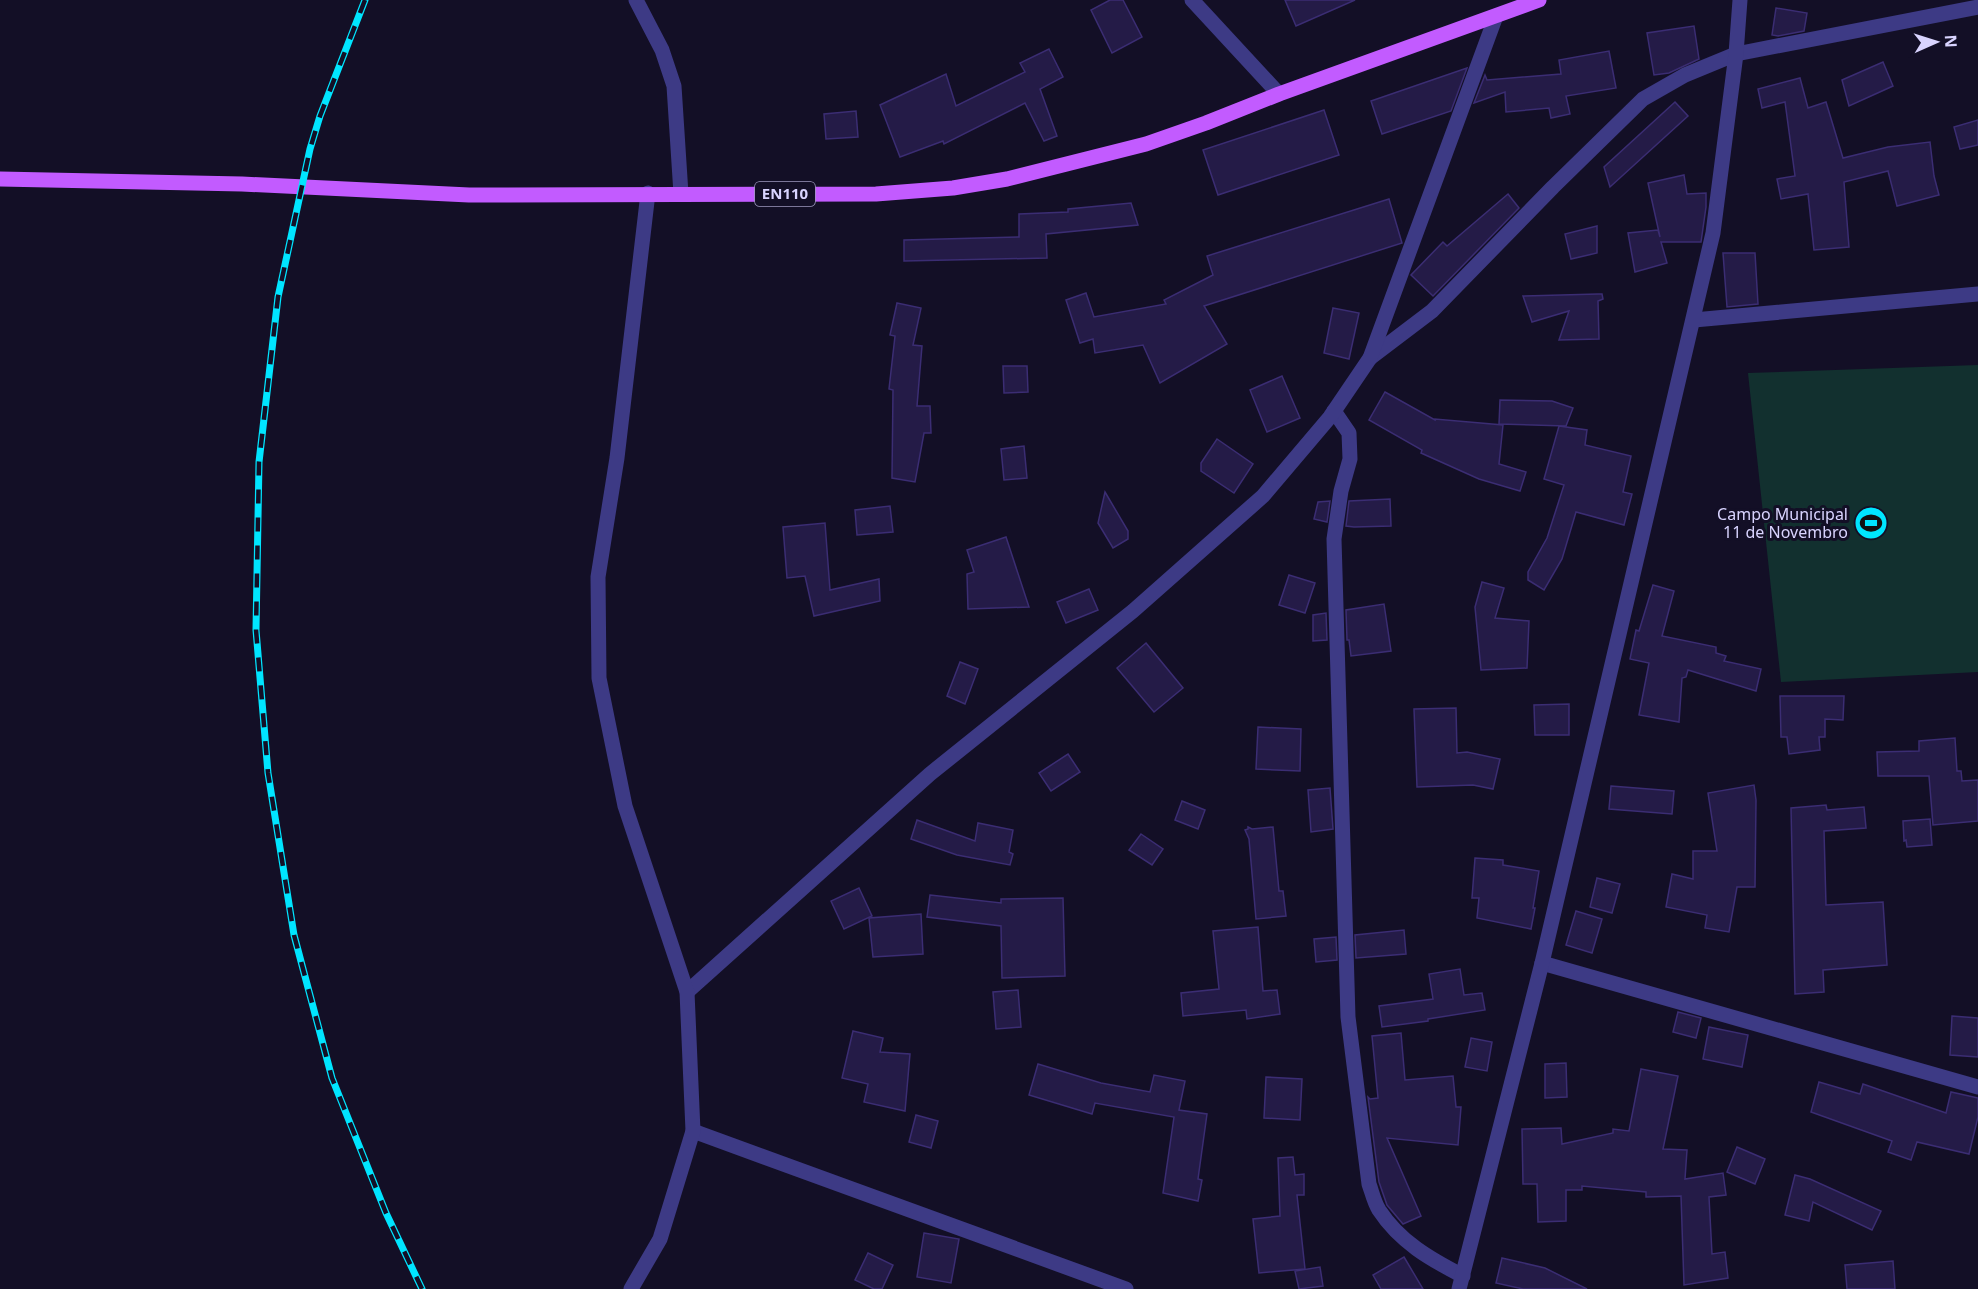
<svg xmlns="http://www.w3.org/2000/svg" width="1978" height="1289" font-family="'Noto Sans',sans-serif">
	<rect width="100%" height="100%" fill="#130f26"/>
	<polygon fill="#12302f" points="1978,365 1978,672 1781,682 1748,373"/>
	<g fill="#241b47" stroke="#3b2d73" stroke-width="1.5">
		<polygon points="1110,0 1123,0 1142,37 1112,53 1091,10"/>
		<polygon points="1285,0 1355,0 1296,26"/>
		<polygon points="1776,8 1807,13 1804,31 1778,36 1772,35"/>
		<polygon points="1694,26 1699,59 1669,73 1654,75 1647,33"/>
		<polygon points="1049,49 1063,77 1040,89 1057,136 1044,141 1025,103 944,144 943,141 900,157 880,105 946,74 956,106 1025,72 1020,63"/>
		<polygon points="1609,51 1616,88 1566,96 1570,114 1551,118 1549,108 1506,112 1505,92 1474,103 1485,75 1487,80 1561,74 1559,60"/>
		<polygon points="1883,62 1893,86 1849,106 1842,80"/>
		<polygon points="1467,68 1451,111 1382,134 1371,101"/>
		<polygon points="1800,78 1808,108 1826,102 1843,158 1888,147 1930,142 1934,176 1939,195 1897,206 1888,171 1844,182 1849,247 1814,250 1808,194 1781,199 1777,179 1795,176 1785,102 1762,108 1758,89"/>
		<polygon points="1675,102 1688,116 1610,187 1604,167"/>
		<polygon points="1324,110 1339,155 1218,195 1203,150"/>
		<polygon points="856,111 858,137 826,139 824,114"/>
		<polygon points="1978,120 1978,145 1960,149 1954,127"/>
		<polygon points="1684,175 1687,194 1706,193 1706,207 1701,242 1661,242 1667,263 1635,272 1628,233 1658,230 1660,237 1648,183"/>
		<polygon points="1508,194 1519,208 1433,296 1411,275 1443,242 1447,246"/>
		<polygon points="1389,199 1402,243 1204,306 1227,344 1160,383 1143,345 1095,353 1093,339 1080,343 1066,300 1086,293 1094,317 1166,304 1164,300 1213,275 1207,256"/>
		<polygon points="1131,203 1138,225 1046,234 1047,258 904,261 904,240 1019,237 1019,214 1068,212 1068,209"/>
		<polygon points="1597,226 1597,253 1571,259 1565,234"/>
		<polygon points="1723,253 1755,253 1758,304 1727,307"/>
		<polygon points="1598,294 1602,294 1603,299 1598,301 1599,339 1559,340 1569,311 1532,322 1523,296"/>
		<polygon points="897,303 921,308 913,345 922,346 917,406 930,406 931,433 924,433 915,482 892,478 893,390 889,389 895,336 890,335"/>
		<polygon points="1333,308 1359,313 1349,359 1324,353"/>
		<polygon points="1003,366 1027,366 1028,392 1004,393"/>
		<polygon points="1282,376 1300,418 1267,432 1250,390"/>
		<polygon points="1385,392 1435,420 1435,419 1503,425 1499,464 1526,472 1520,491 1479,479 1421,453 1422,450 1369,420"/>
		<polygon points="1500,400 1552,401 1573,408 1566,426 1499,424"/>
		<polygon points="1559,426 1587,430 1585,445 1631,456 1623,492 1632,494 1624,525 1576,512 1562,559 1544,590 1528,580 1528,572 1547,538 1564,485 1544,479"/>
		<polygon points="1217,439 1253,464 1234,493 1201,471 1201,463"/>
		<polygon points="1024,446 1027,478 1004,480 1001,449"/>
		<polygon points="1105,492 1128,531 1128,539 1113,548 1098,523"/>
		<polygon points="1390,499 1391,526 1354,527 1346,526 1349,501"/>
		<polygon points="1330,501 1327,522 1314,519 1318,502"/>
		<polygon points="890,506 893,532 857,535 855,510"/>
		<polygon points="825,523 830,590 879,579 880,601 814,616 805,576 787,578 783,527"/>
		<polygon points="1006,537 1029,607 968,609 967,574 974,572 967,550"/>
		<polygon points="1289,575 1315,583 1305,613 1279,605"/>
		<polygon points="1482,582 1504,588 1495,618 1529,621 1527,668 1481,670 1475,607"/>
		<polygon points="1653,585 1674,591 1662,636 1716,647 1716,653 1726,656 1724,661 1761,669 1756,691 1688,670 1686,677 1682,678 1679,722 1639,715 1649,663 1630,659 1636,630 1639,631"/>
		<polygon points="1089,589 1098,610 1066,623 1057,602"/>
		<polygon points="1384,604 1391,651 1351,656 1349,640 1347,640 1346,610"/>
		<polygon points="1326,613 1327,640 1313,641 1313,615"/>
		<polygon points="1146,643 1183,688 1154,712 1117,668"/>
		<polygon points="960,662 978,669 965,704 947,696"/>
		<polygon points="1780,696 1844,696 1843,720 1825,719 1825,737 1819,737 1820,750 1789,754 1787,737 1781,737"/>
		<polygon points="1569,704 1569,735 1535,735 1534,705"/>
		<polygon points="1456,708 1457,753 1467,752 1500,759 1493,789 1473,785 1417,787 1414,709"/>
		<polygon points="1258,727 1301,729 1300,771 1256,769"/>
		<polygon points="1955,738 1957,771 1961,771 1962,781 1978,780 1978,821 1933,825 1929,776 1878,776 1877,752 1919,751 1919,741"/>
		<polygon points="1068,754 1080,772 1051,791 1039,773"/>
		<polygon points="1754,785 1756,800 1755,887 1737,887 1729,932 1705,928 1707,915 1666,907 1672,874 1693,879 1693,851 1717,851 1708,793"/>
		<polygon points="1611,786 1674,791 1672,814 1609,809"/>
		<polygon points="1330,788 1333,829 1311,832 1308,790"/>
		<polygon points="1182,801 1205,810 1198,829 1175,820"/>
		<polygon points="1826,805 1827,810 1864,807 1866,828 1824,831 1826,905 1883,902 1887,965 1823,970 1824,992 1795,994 1791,808"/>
		<polygon points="1930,819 1932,845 1907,847 1906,840 1904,841 1903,821"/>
		<polygon points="917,820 975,841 978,823 1013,830 1009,852 1013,854 1010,865 957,855 911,839"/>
		<polygon points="1248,827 1252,829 1273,827 1279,891 1283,891 1286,916 1256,919 1249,839 1245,830 1248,829"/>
		<polygon points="1141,834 1163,849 1152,865 1129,850"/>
		<polygon points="1475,858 1503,860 1503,865 1539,871 1533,908 1535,908 1531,929 1477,918 1479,898 1472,898"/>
		<polygon points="1597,878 1620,884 1612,913 1590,907"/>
		<polygon points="859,888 872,916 844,929 831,901"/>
		<polygon points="930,895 1001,903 1001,899 1063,898 1065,976 1002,978 1001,926 927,917"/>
		<polygon points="1576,911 1602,919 1592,953 1566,945"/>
		<polygon points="921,914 923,954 873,957 869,918"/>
		<polygon points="1258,927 1263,991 1277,990 1280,1014 1247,1019 1246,1010 1183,1016 1181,993 1219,989 1213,931"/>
		<polygon points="1404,930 1406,954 1356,958 1355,935"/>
		<polygon points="1336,937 1337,960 1316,962 1314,939"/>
		<polygon points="1460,969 1464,995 1482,993 1485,1010 1428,1019 1428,1021 1382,1027 1379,1006 1433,999 1429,974"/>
		<polygon points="1018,990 1021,1027 996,1029 993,992"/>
		<polygon points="1678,1012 1701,1018 1696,1038 1673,1032"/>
		<polygon points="1952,1016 1978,1018 1978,1057 1950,1055"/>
		<polygon points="1709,1027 1748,1035 1742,1067 1703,1059"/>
		<polygon points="853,1031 883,1038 880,1052 910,1054 905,1111 864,1102 868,1084 842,1078"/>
		<polygon points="1401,1033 1405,1080 1453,1076 1456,1107 1461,1107 1458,1145 1387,1138 1421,1216 1403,1224 1387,1205 1379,1182 1368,1097 1370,1099 1378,1098 1372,1036"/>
		<polygon points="1471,1038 1492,1042 1487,1071 1465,1067"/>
		<polygon points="1566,1063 1567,1097 1545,1098 1545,1064"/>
		<polygon points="1038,1064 1101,1083 1150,1092 1154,1075 1185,1081 1179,1110 1207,1114 1198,1179 1202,1180 1198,1201 1163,1193 1174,1117 1095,1103 1092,1114 1029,1095"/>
		<polygon points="1641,1069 1678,1076 1663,1149 1687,1150 1685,1179 1723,1173 1726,1195 1709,1197 1712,1254 1725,1252 1728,1278 1684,1285 1681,1196 1646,1197 1646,1192 1582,1186 1582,1190 1566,1190 1566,1221 1538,1222 1537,1184 1523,1184 1522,1129 1561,1128 1562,1144 1613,1133 1613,1129 1629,1131"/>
		<polygon points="1266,1077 1302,1079 1300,1120 1264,1118"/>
		<polygon points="1819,1082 1860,1094 1863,1084 1946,1113 1951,1092 1978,1098 1978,1117 1969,1154 1917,1142 1911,1160 1888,1152 1892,1141 1811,1112"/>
		<polygon points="916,1115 938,1121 931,1148 909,1142"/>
		<polygon points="1737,1147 1765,1159 1755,1184 1727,1172"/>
		<polygon points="1293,1157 1295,1175 1304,1174 1304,1195 1297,1195 1305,1269 1259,1273 1253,1219 1280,1216 1278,1158"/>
		<polygon points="1795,1175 1810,1179 1881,1211 1872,1230 1813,1202 1809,1221 1785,1215"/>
		<polygon points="924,1233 959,1239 951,1283 917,1277"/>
		<polygon points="868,1253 893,1265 882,1289 874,1289 855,1280"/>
		<polygon points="1404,1257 1423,1289 1381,1289 1373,1275"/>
		<polygon points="1502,1258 1545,1268 1587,1289 1523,1289 1496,1283"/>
		<polygon points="1893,1261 1895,1289 1847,1289 1845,1265"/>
		<polygon points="1320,1267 1323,1286 1299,1289 1295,1271"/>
	</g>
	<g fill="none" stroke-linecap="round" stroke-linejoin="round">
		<g stroke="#3d3a85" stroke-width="15">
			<polyline points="636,0 662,50 674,86 681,194"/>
			<polyline points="1192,0 1279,94"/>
			<polyline points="1694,320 1978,294"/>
			<polyline points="1370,358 1432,311 1553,187 1643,99 1685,75 1736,54 1978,7"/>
			<path d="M1334,411L1349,433L1350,459L1341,491L1334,539L1348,1017L1369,1184C1372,1192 1374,1202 1379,1210C1400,1242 1430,1259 1463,1276"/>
			<polyline points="1542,963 1978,1087"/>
			<polyline points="687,992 930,774 1133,611 1263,496 1330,417 1370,358 1496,16"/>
			<polyline points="693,1131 1126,1289"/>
			<polyline points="631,1289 660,1239 693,1131 687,992 625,806 599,678 598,577 617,458 648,193"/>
			<polyline points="1459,1289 1542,963 1713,233 1736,54 1740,0"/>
		</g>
		<polyline stroke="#c25bff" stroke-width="15" points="0,179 242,184 469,195 876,194 953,188 1007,179 1146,144 1206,123 1279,94 1539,0"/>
		<g stroke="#00e5ff" stroke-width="7">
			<polyline id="rail" points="365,0 320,116 310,149 278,297 259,462 256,630 268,773 294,935 332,1078 386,1213 422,1289"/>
		</g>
		<use href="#rail" stroke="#130f26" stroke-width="4.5" stroke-dasharray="14" stroke-linecap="butt"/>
	</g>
	<defs>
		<g id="stadium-disc" transform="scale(1.725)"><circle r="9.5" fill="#00e5ff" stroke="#130f26"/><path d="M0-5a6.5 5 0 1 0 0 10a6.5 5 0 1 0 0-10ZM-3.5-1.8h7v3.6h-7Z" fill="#111"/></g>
	</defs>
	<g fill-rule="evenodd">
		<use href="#stadium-disc" x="1871" y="523"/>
	</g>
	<g text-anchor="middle" stroke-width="6" stroke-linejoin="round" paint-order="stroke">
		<rect fill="#130f26" stroke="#9e99be" stroke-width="1.5" x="755" y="182" width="60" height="24" rx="4.5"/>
		<g font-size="15" font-weight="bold" fill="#d9d4ff">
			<text x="785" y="199">EN110</text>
		</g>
		<g font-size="16" fill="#d9d4ff" stroke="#130f26" text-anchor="end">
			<text x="1848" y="520">Campo Municipal<tspan x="1848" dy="18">11 de Novembro</tspan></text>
		</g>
	</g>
	<g transform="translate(1936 42) rotate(87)" stroke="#130f26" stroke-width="4.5" paint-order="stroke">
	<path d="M0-4.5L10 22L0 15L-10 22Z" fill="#d9d4ff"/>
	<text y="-9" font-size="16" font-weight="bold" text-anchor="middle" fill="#d9d4ff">N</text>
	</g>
</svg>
